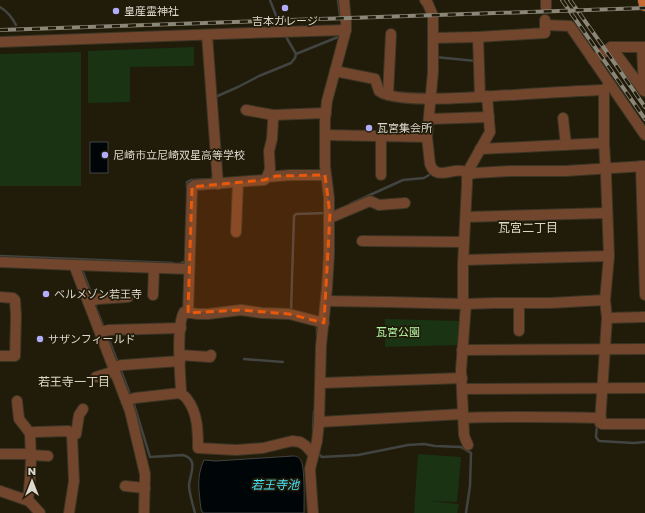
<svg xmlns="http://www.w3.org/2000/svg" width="645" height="513" font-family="Poppins,'Noto Sans JP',sans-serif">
	<rect width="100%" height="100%" fill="#211b0a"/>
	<g fill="#193313">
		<polygon points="194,47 194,66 130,67 130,102 88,103 88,51"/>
		<polygon points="81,52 81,186 0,186 0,54"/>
		<polygon points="385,319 461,321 460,345 385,347"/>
		<polygon points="418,454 461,457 457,502 427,501 459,504 457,513 414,513"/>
	</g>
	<g fill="#000507" stroke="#424442">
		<rect x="90" y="142" width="18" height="31"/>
		<path d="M293,456C297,456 299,457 301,461C305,468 304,502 304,513H203L201,509C199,491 196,477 204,460L216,461Z"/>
	</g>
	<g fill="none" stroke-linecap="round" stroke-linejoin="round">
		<g stroke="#424442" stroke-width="2.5">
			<polyline points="270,0 277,18"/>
			<polyline points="338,0 340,16"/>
			<path d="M0,7C7,11 12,17 16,25"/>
			<polyline points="285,35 296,54"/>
			<polyline points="435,57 476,61"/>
			<polyline points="213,98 238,87 259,76 291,63 295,58 296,54 338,37 339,33"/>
			<polyline points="187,188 187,182 191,180 211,179 213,177 213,175"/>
			<polyline points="350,204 403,180 424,178 429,175"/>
			<polyline points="0,256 173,263"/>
			<polyline points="178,264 181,264 183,262"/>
			<polyline points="81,267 93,298"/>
			<polyline points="94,303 104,328"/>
			<polyline points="291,312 294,216 296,214 327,213"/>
			<polyline points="316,325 317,327 317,336"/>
			<polyline points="106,332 118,363"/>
			<polyline points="244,359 283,362"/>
			<polyline points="120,368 131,397"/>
			<path d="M133,401L150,457L183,455C199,459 190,474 189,485C189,493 193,505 195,513"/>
			<polyline points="597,425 596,437 599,441 634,443 645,442"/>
			<polyline points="313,430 314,411"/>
			<polyline points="317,453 322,457 358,455 408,445 424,444 435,446 461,447 471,453 470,486 466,513"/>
		</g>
		<g stroke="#3b3525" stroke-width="12">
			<g id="minor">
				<path d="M425,0L428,4L433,16V72L427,137L430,164C436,181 451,168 463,171C465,172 467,173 468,175V171L490,132L487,96"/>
				<polyline points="546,7 546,0"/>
				<polyline points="545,25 570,26 645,135"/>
				<polyline points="207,35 218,184"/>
				<polyline points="433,38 478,37"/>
				<polyline points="0,42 249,33 346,30"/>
				<polyline points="611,47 644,91 642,47"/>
				<polyline points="593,60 611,47 645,47"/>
				<path d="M335,71L375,79L379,91C396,105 488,96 512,95C543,93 573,91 604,90"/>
				<polyline points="610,84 604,90 604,143 606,175 609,256 605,300 607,318 600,423 602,424 645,424"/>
				<polyline points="388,95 391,34"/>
				<polyline points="480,97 478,37 545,33 545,20"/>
				<polyline points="246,110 273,115 326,113"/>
				<polyline points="563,118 566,145"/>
				<polyline points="429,119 489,117"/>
				<polyline points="325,135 427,137"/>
				<polyline points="381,136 381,175"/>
				<polyline points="480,149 604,143"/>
				<polyline points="641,166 645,295"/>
				<polyline points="267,177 290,175 325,175"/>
				<polyline points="466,217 607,213"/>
				<polyline points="330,218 370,201 379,205 405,203"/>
				<polyline points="236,232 238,182"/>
				<polyline points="362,241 464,242"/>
				<polyline points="464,260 609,256"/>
				<polyline points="0,262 74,265 189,269"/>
				<polyline points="74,265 130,411 145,474 144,513"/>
				<polyline points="153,295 154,268"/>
				<polyline points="0,297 13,298 15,300 16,316 15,356 0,356"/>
				<polyline points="326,301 389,302 466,304 495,303 550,303 605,300"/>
				<polyline points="88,302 98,299 128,297"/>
				<polyline points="519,303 519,331"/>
				<polyline points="463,304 463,264 467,184 467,178 468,175 475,173 510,171 565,171 645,166"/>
				<polyline points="466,304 461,370 464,435 465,438 468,445"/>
				<polyline points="188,313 192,187 195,185 264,180 267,177 270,169 269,151 272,139 273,121 273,115"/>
				<polyline points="607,318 645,317"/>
				<polyline points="100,332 109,330 181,328"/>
				<polyline points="462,350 645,349"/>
				<polyline points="180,355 210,357 211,355"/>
				<polyline points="113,367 123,365 180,361"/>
				<polyline points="96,377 115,371"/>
				<polyline points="321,383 462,378"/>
				<polyline points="462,389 645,388"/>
				<path d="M180,393C183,395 186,397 187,399C198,413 198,432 198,448L236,450L250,449L263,448L292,441L300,442L306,446L313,454"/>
				<polyline points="17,401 19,419 30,433 31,459 30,479 28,500"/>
				<path d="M126,401L135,398L180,393L181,390C180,373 176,326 184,312L198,314H208L241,310L262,313L289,314L324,323"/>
				<path d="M463,418C509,416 555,417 601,418"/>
				<polyline points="319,422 463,414"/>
				<polyline points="30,433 35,432 68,431 72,435 74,481 69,513"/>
				<polyline points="72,435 76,434 79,415 83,409"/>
				<polyline points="0,454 31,454"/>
				<polyline points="31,455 48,456"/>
				<polyline points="125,486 145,488"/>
				<polyline points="0,491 29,501 40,513"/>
				<polyline points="313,513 310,469 317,441 319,422 321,346 327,288 329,254 329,198 325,166 325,119 327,101 346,30 346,22 344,0"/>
			</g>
		</g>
		<g stroke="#3b3525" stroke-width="14">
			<polyline id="major" points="644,0 645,5"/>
		</g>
		<use href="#minor" stroke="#72462d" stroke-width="10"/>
		<use href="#major" stroke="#c86c35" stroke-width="12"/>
		<g stroke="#8a8678" stroke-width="4">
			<g id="rail">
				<polyline points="562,0 645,119"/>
				<polyline points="570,0 602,45 645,107"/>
				<polyline points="0,30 645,8"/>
			</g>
		</g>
		<use href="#rail" stroke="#211b0a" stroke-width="2.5" stroke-dasharray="8" stroke-linecap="butt"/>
	</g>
	<path fill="#e8590c" fill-opacity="0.2" stroke="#e8590c" stroke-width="3" stroke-dasharray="8 5" stroke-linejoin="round" d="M325,175L330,214L324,323L289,314L241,310L188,313L192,187L264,180L276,176Z"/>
	<g fill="#b1adfa" stroke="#211b0a" stroke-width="1.5">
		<circle cx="285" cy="8" r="4"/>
		<circle cx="116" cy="11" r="4"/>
		<circle cx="369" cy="128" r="4"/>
		<circle cx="105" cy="155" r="4"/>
		<circle cx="46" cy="294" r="4"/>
		<circle cx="40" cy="339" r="4"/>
	</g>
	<g text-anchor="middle" stroke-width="3.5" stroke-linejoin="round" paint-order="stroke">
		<g font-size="11" fill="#dcd8cd" stroke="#211b0a" text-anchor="start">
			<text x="124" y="15">皇産霊神社</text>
			<text x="285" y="25" text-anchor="middle">吉本ガレージ</text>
			<text x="377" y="132">瓦宮集会所</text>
			<text x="113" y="159">尼崎市立尼崎双星高等学校</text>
			<text x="54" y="298">ベルメゾン若王寺</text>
			<text x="48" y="343">サザンフィールド</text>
		</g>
		<g font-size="11" fill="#b4f8a5" stroke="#211b0a">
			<text x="398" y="336">瓦宮公園</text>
		</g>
		<g font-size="12" fill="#ded8c2" stroke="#211b0a">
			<text x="528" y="232">瓦宮二丁目</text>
			<text x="74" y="386">若王寺一丁目</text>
		</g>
		<g font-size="12" font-style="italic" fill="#4ae3fb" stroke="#211b0a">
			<text x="275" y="489">若王寺池</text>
		</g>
	</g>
	<g transform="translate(32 481)" stroke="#211b0a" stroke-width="3" paint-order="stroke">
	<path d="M0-3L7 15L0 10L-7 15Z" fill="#dcd8cd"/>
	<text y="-6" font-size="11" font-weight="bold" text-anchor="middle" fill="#dcd8cd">N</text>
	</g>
</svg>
